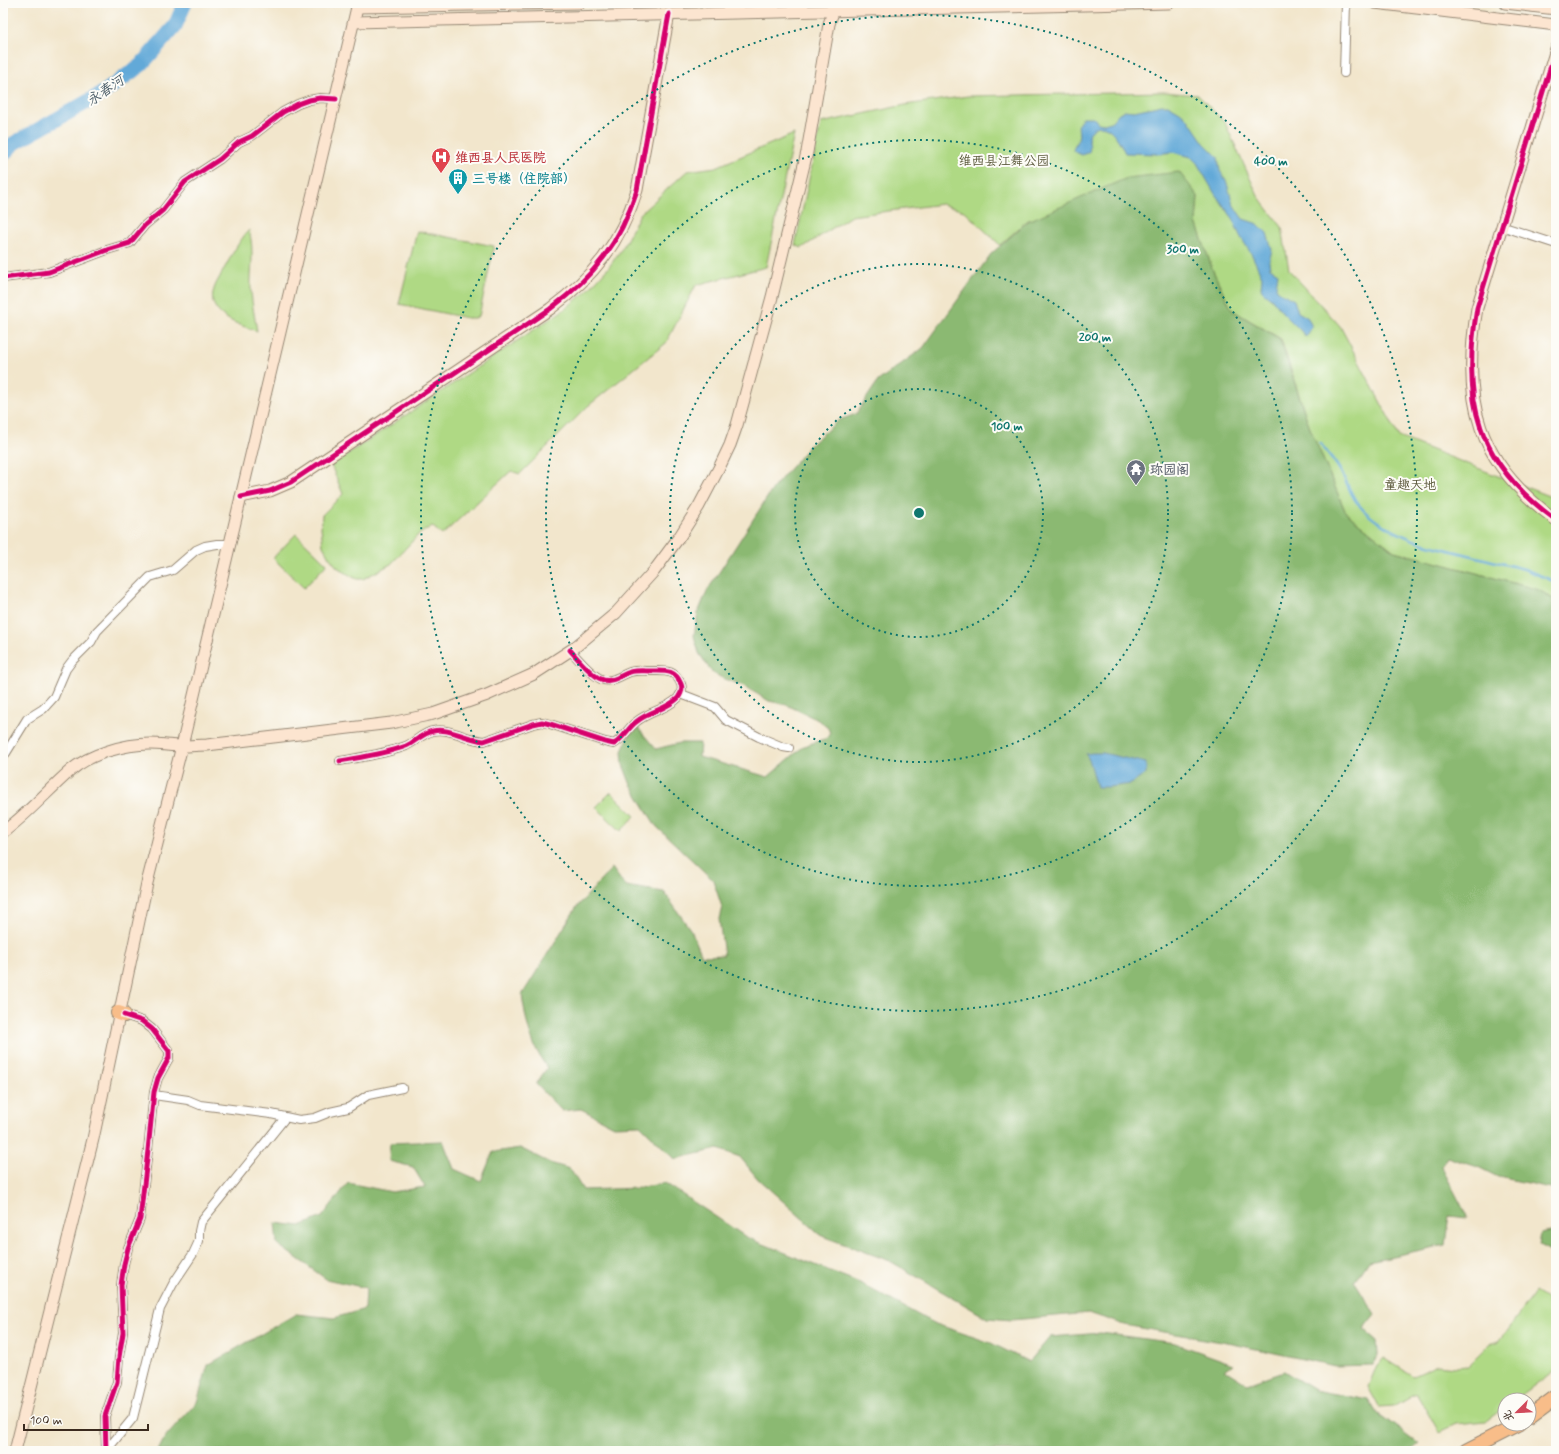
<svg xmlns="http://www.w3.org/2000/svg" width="1559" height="1454" font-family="Mynerve,'LXGW WenKai TC',sans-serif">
	<rect width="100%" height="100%" fill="#fdfcf7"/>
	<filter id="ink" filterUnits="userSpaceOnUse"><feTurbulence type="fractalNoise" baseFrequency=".025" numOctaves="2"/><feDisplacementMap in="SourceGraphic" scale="8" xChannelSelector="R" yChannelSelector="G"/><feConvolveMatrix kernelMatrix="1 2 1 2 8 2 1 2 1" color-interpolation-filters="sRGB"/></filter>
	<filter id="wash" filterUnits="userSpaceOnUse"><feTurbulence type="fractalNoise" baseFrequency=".012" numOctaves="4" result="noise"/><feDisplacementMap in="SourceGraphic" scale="16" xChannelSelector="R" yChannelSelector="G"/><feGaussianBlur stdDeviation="0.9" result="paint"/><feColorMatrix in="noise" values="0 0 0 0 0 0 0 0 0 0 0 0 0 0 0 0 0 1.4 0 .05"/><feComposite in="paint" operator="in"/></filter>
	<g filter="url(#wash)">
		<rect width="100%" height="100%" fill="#f2e6cc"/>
		<g fill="#afd984" stroke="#758251">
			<polygon points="1164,92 1198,95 1225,123 1258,196 1282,227 1289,270 1340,326 1399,437 1556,499 1556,601 1539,590 1394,551 1346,513 1309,426 1281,339 1232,310 1213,271 1196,222 1198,196 1028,220 1000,245 964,211 942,204 851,216 802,248 795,245 821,123 905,105 968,96"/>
			<polygon points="794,134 766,267 696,285 666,343 588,406 520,474 511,471 442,535 432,526 418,535 391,564 363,579 357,579 351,576 337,567 329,557 323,546 321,527 322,515 343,494 331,465 565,309 588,290 609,267 623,247 640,214 687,171 716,167"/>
			<path d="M249,230C255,252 250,269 251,291C252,305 255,318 257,331C239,325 205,315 214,289C216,282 221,276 224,269C232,255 238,242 249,230Z"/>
			<polygon points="417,231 494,246 479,316 475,318 467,318 399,304"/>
			<polygon points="296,534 327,564 304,588 273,558"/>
			<polygon points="611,792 635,816 621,831 596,807"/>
			<polygon points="1535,1292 1546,1299 1556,1323 1556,1369 1515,1400 1505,1400 1505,1407 1486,1421 1456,1424 1439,1432 1416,1393 1394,1406 1379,1407 1368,1387 1377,1365 1384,1358 1413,1376 1437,1365 1455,1367 1468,1366 1491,1343 1498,1343"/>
		</g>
		<g fill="#8bb972" stroke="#637248">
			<path d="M1179,172L1198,196L1196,222L1213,271L1232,310L1280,339L1309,426L1346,513L1394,551L1539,590L1556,601V1189L1498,1177L1478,1167L1447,1157L1441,1166L1468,1218L1449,1216L1445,1245L1369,1261L1355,1282L1375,1314L1363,1329L1377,1341L1378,1355L1371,1365L1335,1366L1233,1344L1124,1325L1089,1313L1012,1320L987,1318L890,1261L822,1236L758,1179L740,1157L718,1149L675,1159L640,1125L614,1126L581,1109L562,1111L536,1084L547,1068C530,1042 527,1026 522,995L576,908L612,868L625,886L664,892L692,932L702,956L724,955L719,919L722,907L713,880L656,826L631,785L623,765L622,751L630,734L638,728L656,749L680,743H700L699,757L768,777L804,746L827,738L830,733L828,728L818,720L787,705L769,701L742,685L724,679L713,673L709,668L699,653L694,636L698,613L707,591L774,487L811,444L839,420L856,414L878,381L923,348L991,254L1028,221L1127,178Z"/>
			<polygon points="443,1141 454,1169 481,1181 493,1152 520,1148 550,1163 570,1169 583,1190 639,1188 665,1183 746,1237 860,1283 933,1323 991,1343 1029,1362 1050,1337 1101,1333 1175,1343 1233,1364 1225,1370 1247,1384 1284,1371 1314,1390 1369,1400 1376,1412 1419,1444 1409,1451 158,1451 164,1439 197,1402 208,1365 296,1314 334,1318 365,1309 366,1288 326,1279 277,1244 275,1223 300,1226 322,1217 348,1183 392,1192 425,1187 413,1167 389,1161 390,1143"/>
			<polygon points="1556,1231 1556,1254 1539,1245 1541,1234"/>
		</g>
		<g fill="#62a9d8" stroke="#4e6a7b">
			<path d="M1162,105H1168L1180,112L1187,118L1204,143L1218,157L1220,171L1226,180L1233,204L1238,212L1243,219L1258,224L1267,233L1272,250L1269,262L1270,268L1278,273L1276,288L1278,291L1294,300L1298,312L1308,318L1312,327L1306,337L1300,330L1283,313L1272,299L1263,292L1261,289L1262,277L1252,255L1240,236L1232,217L1215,194L1197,163L1191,157L1173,152L1157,154L1125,153C1120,143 1111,122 1096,127C1093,129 1091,131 1089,134C1086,140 1092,144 1089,152L1082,155L1073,151C1074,146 1076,143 1078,139C1081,129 1074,128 1083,117H1093L1098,123L1104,124L1111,122L1119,113L1125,110L1134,111Z"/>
			<polygon points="1092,753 1103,753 1146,763 1146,774 1131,784 1109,787 1097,787 1090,762 1086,754"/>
		</g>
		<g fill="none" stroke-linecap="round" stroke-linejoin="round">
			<path stroke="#62a9d8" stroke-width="2.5" d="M1320,443C1328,454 1338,464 1343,476C1349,486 1351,496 1359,505C1374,524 1400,534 1421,543L1524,569L1556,582"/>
			<polyline stroke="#62a9d8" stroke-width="15" points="3,155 13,144 103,93 141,65 175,26 185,3"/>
		</g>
	</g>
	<g filter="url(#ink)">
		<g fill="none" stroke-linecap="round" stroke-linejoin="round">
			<g stroke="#968875" stroke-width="10">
				<g id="street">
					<polyline points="1344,73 1346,3"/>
					<polyline points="1501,226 1556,244"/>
					<polyline points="3,278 49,272 107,250 130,243 145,225 163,210 185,182 220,159 239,142 252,136 283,112 298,104 309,100 320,98 336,99"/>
					<polyline points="681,694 715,707 726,720 759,737 783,747 789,748"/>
					<polyline points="3,755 6,753 27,719 43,709 54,697 66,669 72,661 91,642 97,631 150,577 173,570 196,550 205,546 217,544 230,544"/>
					<path d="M340,761C362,757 385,754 406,746C415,742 423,733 433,731C448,727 468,740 484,741L533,724L542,722L550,724L605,742L614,744C623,739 628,728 636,722C649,711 666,710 678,698C681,694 683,689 681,684C675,669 665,671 651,671C644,671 637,670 630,672C621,675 611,684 601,679C591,675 578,659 570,650"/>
					<polyline points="154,1095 188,1100 200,1105 271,1114 299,1120 315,1118 330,1112 348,1108 368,1095 402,1088"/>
					<polyline points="106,1451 105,1416 117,1382 119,1357 123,1333 121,1285 124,1264 128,1248 140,1219 148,1150 154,1092 158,1078 169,1058 169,1051 152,1029 142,1021 124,1015"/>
					<polyline points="106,1451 133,1418 160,1309 173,1284 193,1254 199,1241 199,1231 201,1222 285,1118"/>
				</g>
			</g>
			<g stroke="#968875" stroke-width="13">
				<g id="secondary">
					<polyline points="1375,3 1556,25"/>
					<polyline points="1505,3 1556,9"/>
					<polyline points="357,7 579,3"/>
					<polyline points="354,22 1169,3"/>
					<path d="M1556,49L1477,308C1461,402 1477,463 1556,520"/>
					<path d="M241,497L270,491L291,482L550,309C594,276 620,244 637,190L669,14"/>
					<path d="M3,832C28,814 47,791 70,771C89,754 125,744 150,744C161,744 172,746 183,746C191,746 199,745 207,745L391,723L433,714L487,695L534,674L574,648L616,613L654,571L680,536L699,506L719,468L730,445L737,425L772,297L807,152L829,24L836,3"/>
					<polyline points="15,1451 93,1139 147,883 182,746 358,3"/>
				</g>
			</g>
			<g stroke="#968875" stroke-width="16">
				<g id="highway">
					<polyline points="118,1013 124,1015"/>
					<polyline points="1529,1417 1556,1397"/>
					<polyline points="1466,1451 1519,1424"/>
				</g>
			</g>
			<use href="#street" stroke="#fff" stroke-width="8"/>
			<use href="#secondary" stroke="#fce5d0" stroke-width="11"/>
			<use href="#highway" stroke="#f8bd89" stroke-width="14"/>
			<g stroke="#fdfcf7" stroke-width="8">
				<g id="cycleway">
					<path d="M1556,49L1477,308C1461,402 1477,463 1556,520"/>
					<polyline points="3,278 49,272 107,250 130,243 145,225 163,210 185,182 220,159 239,142 252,136 283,112 298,104 309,100 320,98 336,99"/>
					<path d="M241,497L270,491L291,482L550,309C594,276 620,244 637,190L669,14"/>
					<path d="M340,761C362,757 385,754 406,746C415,742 423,733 433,731C448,727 468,740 484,741L533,724L542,722L550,724L605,742L614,744C623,739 628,728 636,722C649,711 666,710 678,698C681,694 683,689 681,684C675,669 665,671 651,671C644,671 637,670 630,672C621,675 611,684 601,679C591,675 578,659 570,650"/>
					<polyline points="106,1451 105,1416 117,1382 119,1357 123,1333 121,1285 124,1264 128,1248 140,1219 148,1150 154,1092 158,1078 169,1058 169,1051 152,1029 142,1021 124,1015"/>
				</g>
			</g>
			<use href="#cycleway" stroke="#d6006c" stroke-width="5"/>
		</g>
	</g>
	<g fill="none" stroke="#0f766e" stroke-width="2" stroke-dasharray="2 4">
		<circle cx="919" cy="513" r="124"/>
		<circle cx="919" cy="513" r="249"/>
		<circle cx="919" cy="513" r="373"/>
		<circle cx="919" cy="513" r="498"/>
	</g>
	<defs>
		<g id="hospital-pin" transform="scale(1)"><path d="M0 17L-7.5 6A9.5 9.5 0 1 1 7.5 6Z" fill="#e0444e" stroke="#fdfcf7"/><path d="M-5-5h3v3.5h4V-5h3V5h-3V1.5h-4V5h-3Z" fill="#fff"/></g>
		<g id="building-pin" transform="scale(1)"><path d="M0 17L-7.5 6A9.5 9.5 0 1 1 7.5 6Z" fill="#0f9aa8" stroke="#fdfcf7"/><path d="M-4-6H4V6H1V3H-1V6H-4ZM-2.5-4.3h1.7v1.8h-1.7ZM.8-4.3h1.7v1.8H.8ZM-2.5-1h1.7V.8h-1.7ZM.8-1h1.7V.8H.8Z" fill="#fff"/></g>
		<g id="temple-pin" transform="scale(1)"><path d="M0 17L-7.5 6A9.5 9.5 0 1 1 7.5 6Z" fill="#6b7280" stroke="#fdfcf7"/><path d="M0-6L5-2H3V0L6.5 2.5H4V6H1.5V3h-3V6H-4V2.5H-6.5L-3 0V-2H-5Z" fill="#fff"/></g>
	</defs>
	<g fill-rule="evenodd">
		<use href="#hospital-pin" x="441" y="157"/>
		<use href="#building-pin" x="458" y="178"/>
		<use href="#temple-pin" x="1136" y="469"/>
	</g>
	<g text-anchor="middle" stroke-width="4" stroke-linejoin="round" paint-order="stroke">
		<g font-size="13" font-weight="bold" fill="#be3a42" stroke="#fdfcf7" text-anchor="start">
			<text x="455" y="162">维西县人民医院</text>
		</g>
		<g font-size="13" fill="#585638" stroke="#fdfcf7">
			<text x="1004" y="165">维西县江舞公园</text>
			<text x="1410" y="489">童趣天地</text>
		</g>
		<g font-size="13" font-weight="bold" fill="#0d838f" stroke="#fdfcf7" text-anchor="start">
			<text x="472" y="183">三号楼（住院部）</text>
		</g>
		<g font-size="13" font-weight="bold" fill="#5b616d" stroke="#fdfcf7" text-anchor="start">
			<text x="1150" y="474">珎园阁</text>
		</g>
		<g font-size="14" font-style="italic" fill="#4b5d68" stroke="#fdfcf7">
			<text transform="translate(105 90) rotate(-34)" y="5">永春河</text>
		</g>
	</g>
	<circle cx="919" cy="513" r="6" fill="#0f766e" stroke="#fdfcf7" stroke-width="2"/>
	<g font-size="12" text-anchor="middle" font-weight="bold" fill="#0f766e" stroke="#fdfcf7" stroke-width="4" stroke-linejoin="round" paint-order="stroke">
		<text x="1271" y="165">400 m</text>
		<text x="1183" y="253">300 m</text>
		<text x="1095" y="341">200 m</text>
		<text x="1007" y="430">100 m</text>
	</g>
	<rect width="1559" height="1454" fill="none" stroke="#fdfcf7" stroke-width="16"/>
	<g transform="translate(1517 1412) rotate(246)"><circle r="19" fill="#fdfcf7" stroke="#afa8a0"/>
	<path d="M0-3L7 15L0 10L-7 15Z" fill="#d1495b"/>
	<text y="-6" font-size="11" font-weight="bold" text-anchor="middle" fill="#3b2a1e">北</text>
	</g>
	<path d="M24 1424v6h124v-6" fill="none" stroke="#3b2a1e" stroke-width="2"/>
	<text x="30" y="1424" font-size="12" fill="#3b2a1e" stroke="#fdfcf7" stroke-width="3" paint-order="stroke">100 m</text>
</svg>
